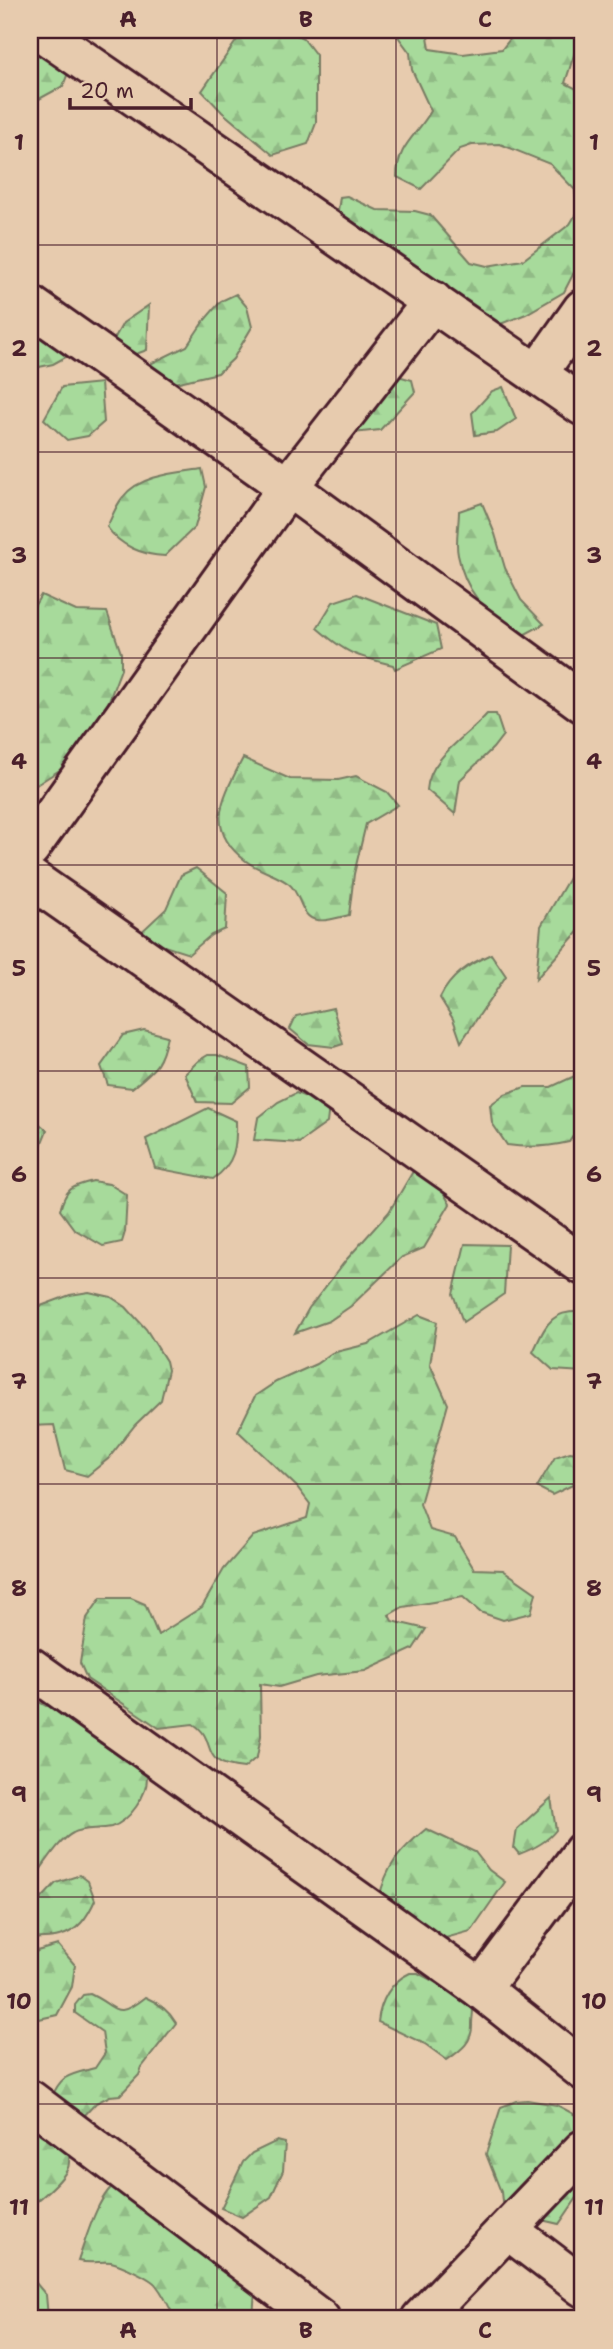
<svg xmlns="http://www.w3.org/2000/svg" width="613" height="2349" font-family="'Shantell Sans',sans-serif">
	<defs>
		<pattern id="forest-firs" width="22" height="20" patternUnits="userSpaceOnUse" patternTransform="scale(1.75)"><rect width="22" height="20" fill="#a7da9b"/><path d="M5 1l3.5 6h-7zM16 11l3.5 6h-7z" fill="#91bb86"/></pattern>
	</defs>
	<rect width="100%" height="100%" fill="#e7cbae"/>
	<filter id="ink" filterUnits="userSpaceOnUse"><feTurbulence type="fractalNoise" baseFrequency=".0143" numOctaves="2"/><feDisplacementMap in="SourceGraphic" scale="14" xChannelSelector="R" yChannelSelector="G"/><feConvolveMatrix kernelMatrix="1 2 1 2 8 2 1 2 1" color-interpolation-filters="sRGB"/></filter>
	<g filter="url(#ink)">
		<g fill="url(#forest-firs)" stroke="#787c63" stroke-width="2">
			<polygon points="250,30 286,30 303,38 316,55 316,123 308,144 273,155 222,112 202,91 241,34"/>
			<path d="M387,30H427L430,49L463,54L502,49L517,30H582L565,83L583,92V255L564,292L526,314L493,327L334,237L340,197L347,196L377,210L415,211L430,215L471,262L487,266L523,260L570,224L578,211L575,190L550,164L500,144L472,145L460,149L421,189L397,177C397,145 416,137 431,111L412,70L410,53L396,34Z"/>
			<polygon points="30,42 71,65 63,86 30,104"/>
			<polygon points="236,294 247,307 252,327 233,359 218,373 162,386 145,374 152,363 187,346 203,322 221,301"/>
			<polygon points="30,301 86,346 53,364 30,369"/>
			<polygon points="149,305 147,350 125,358 113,341 123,323"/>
			<polygon points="395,375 412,380 415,392 380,430 353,433"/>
			<polygon points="101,383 104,422 88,436 67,440 44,419 62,387"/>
			<polygon points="503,387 516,419 497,432 475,435 472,413 492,391"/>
			<path d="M202,469L206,487L195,527L165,556C142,555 120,546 107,527C112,517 116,505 123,497C140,475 176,473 202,469Z"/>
			<path d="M482,503L495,534L505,568L521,600L544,624L518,638C488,612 466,596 458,555C455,542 459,525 459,511Z"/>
			<path d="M357,594L436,625L441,649L395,669L393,665C355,656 347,654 317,628L333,602Z"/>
			<polygon points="41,595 76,611 107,612 121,653 121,669 97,732 69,764 30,789 30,613"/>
			<path d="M487,714H496L503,735L493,748L460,780L455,814L427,790C429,757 467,737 487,714Z"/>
			<path d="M243,758L290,779L338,780L356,776L387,792L398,805L366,824L354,874L349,915C340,917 326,922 317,920C300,918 301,893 289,884C276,874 259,871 246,861C203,829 223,797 243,758Z"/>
			<polygon points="583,854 583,926 536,979 541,926"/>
			<polygon points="196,868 227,893 225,929 211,935 189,954 136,937 166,909 181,875"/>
			<path d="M491,954L506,976L461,1042L453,1019L440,998C450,976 469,964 491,954Z"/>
			<polygon points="333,1008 343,1044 334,1047 308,1044 290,1029 296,1016"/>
			<path d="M144,1030L167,1036C161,1066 155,1069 132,1088L108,1085L101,1066L123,1035Z"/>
			<polygon points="208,1055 217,1055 249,1067 250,1087 231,1103 197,1102 185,1074 198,1061"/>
			<path d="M583,1072V1121L569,1142C548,1147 528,1148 507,1145L492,1123L490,1105L505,1094L525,1087H551Z"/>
			<polygon points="296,1093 329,1106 327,1123 299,1143 254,1140 258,1118 278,1102"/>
			<path d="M208,1108L236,1121C237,1146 235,1164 213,1179L155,1168L146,1139Z"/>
			<polygon points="30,1116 47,1130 34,1162 30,1164"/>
			<polygon points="428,1166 450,1204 424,1248 402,1257 351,1306 329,1321 295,1333 309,1308 347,1259 389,1212 415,1168"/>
			<path d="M93,1181L109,1184L127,1195L125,1232L122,1242L103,1246L74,1229L60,1210C66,1188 72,1186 93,1181Z"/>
			<polygon points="465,1244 507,1245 504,1294 463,1322 453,1294"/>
			<polygon points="89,1292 111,1297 126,1307 146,1329 166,1361 168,1370 161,1400 135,1425 108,1459 87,1476 65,1470 54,1425 30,1426 30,1310 70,1295"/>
			<path d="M583,1312V1372L553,1370L533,1352C546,1325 550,1310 583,1312Z"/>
			<path d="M419,1315L437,1322L430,1364L448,1404L420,1504L430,1530L455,1537L474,1569L503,1570L536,1593L531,1613L503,1620L480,1612L463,1597L403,1607L389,1615L392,1621L426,1629L413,1649L365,1671L316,1676L279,1687L260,1684L261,1736L257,1757L244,1768C195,1764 220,1740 193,1724L159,1728L87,1679L80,1663L87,1618L101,1598H131L145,1604L158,1635L202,1607L224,1569L253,1536L307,1518L310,1504L297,1487L238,1431L255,1396L276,1382L316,1364L332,1353L368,1344Z"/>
			<polygon points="570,1452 583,1454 583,1480 552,1495 537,1487 555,1457"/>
			<path d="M30,1697L46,1706L66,1702L147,1776C148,1795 129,1822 111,1827C99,1830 83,1827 73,1833C57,1841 42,1870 30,1883Z"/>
			<path d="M551,1798L556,1830C547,1842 533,1849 519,1854L514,1848L517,1829Z"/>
			<path d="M426,1829L475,1852L489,1870L505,1882L471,1931L442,1939L379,1899C386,1866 400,1850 426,1829Z"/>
			<path d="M80,1875L88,1881L95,1900C88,1916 78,1932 59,1936C49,1939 39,1937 30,1940V1911L56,1883Z"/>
			<polygon points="58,1945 75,1965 72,1987 57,2015 30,2021 30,1959 37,1951"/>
			<path d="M410,1973H418L471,2001C475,2010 472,2014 472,2024C473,2042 461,2050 447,2060L425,2044L378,2022C380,2002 390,1982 410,1973Z"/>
			<path d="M90,1994C118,2007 115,2021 145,1997C157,2002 169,2011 176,2023L142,2067L139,2075L120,2095L110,2096L96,2103L83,2117L50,2101C61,2074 68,2075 95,2068L105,2053L102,2032L75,2013V2005L83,1995Z"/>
			<polygon points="527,2100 557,2105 583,2119 583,2189 559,2224 503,2211 501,2192 486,2154 501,2107 516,2101"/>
			<path d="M30,2118L68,2147C69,2154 71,2163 67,2170C60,2183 42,2197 30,2207Z"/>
			<polygon points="277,2141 285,2143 283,2171 271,2197 242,2217 221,2208 243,2162 252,2153"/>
			<path d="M118,2182L255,2288L253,2319H175C170,2308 164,2295 156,2285C151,2278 120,2264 111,2262C100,2261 90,2264 78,2261C86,2239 98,2193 118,2182Z"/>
			<polygon points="30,2276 46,2295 48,2317 44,2319 30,2319"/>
		</g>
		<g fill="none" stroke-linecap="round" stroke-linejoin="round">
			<g stroke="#4a1f2b" stroke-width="44">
				<g id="minor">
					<polyline points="39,30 583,406"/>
					<polyline points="30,305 288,487 583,703"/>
					<polyline points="537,374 583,309"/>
					<polyline points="30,848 288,487 433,301"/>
					<polyline points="30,878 583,1265"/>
					<polyline points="30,1667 481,1989 583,2070"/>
					<polyline points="481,1989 583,1852"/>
					<polyline points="30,2100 320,2319"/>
					<polyline points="508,2230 583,2287"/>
					<polyline points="421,2319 583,2150"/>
				</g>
			</g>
			<use href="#minor" stroke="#e7cbae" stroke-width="38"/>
		</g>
	</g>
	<path fill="none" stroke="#4a1f2b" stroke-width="2" stroke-opacity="0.55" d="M217,30V2319M396,30V2319M30,245H583M30,452H583M30,658H583M30,865H583M30,1071H583M30,1278H583M30,1484H583M30,1691H583M30,1897H583M30,2104H583"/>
	<rect width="613" height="2349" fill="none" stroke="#e7cbae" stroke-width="77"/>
	<path d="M70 98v10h121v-10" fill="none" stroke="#4a1f2b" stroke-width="3.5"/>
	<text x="80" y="98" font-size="21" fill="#4a1f2b" stroke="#e7cbae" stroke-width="5" paint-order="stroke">20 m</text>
	<rect x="38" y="38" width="536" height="2272" fill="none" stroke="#4a1f2b" stroke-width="2.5"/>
	<g font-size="23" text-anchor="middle" font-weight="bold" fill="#4a1f2b">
		<text x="128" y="27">A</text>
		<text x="306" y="27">B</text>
		<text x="485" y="27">C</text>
		<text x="19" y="150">1</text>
		<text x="594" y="150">1</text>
		<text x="19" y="356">2</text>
		<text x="594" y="356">2</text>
		<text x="19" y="563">3</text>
		<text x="594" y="563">3</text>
		<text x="19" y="769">4</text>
		<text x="594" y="769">4</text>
		<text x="19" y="976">5</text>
		<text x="594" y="976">5</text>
		<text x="19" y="1182">6</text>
		<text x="594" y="1182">6</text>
		<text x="19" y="1389">7</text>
		<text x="594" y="1389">7</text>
		<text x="19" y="1596">8</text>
		<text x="594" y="1596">8</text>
		<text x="19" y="1802">9</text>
		<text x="594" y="1802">9</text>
		<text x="19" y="2009">10</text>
		<text x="594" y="2009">10</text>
		<text x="19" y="2215">11</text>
		<text x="594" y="2215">11</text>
		<text x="128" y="2338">A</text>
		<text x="306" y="2338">B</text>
		<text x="485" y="2338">C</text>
	</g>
</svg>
